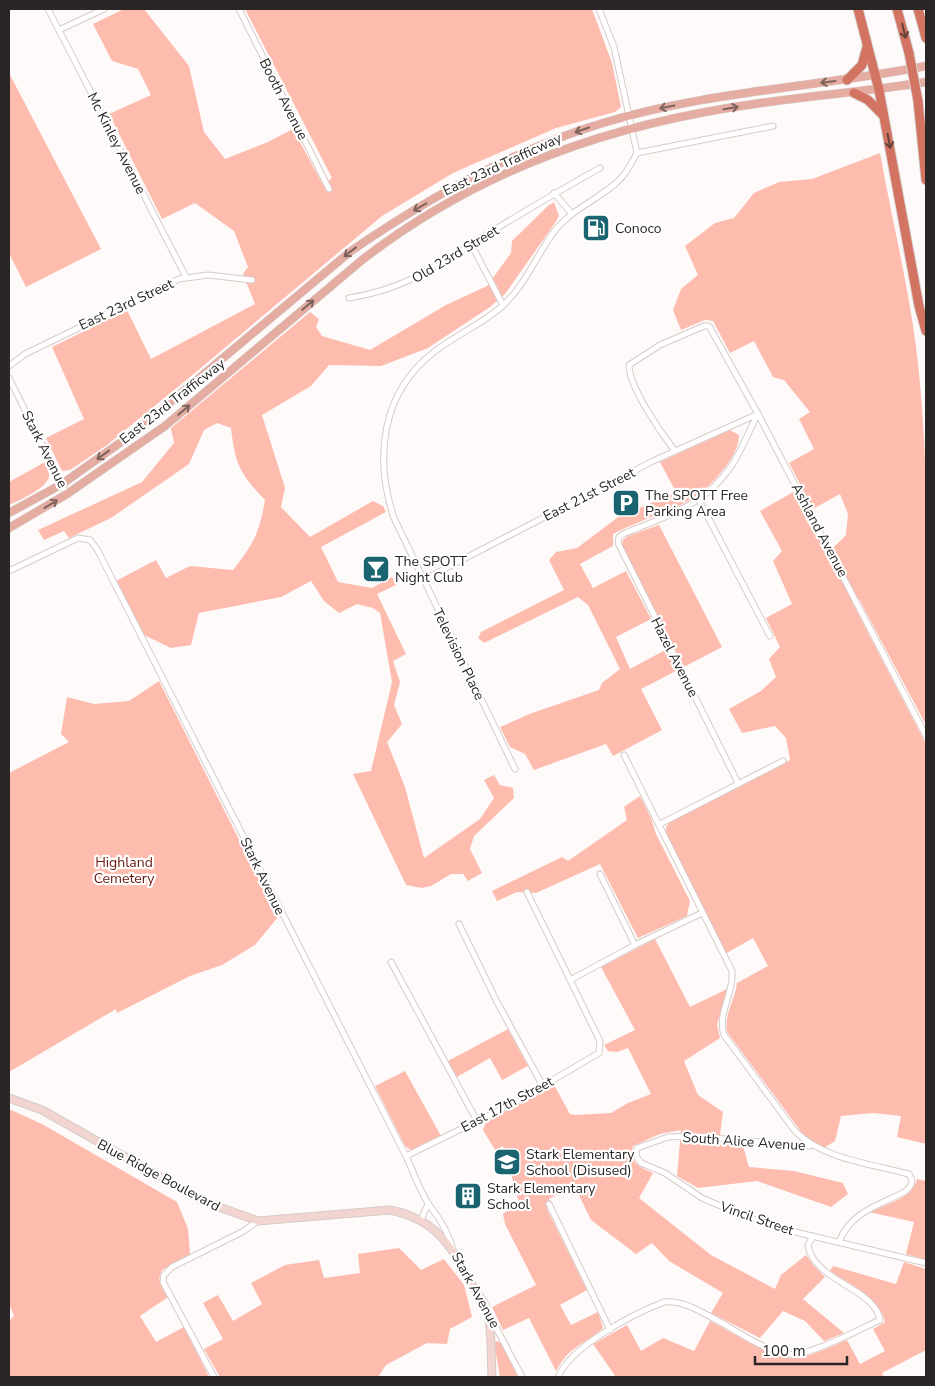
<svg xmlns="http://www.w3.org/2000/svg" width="935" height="1386" font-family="'Nunito Sans',sans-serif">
	<rect width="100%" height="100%" fill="#fefaf9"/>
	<g fill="#febcaf">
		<polygon points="124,9 144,9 189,66 204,132 225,159 268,142 293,129 323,185 332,178 245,9 592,9 612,63 621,107 615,112 556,128 453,173 382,216 190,377 107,445 70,470 62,471 46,438 84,419 52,347 127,310 151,359 255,304 243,274 248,267 234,231 195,203 162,219 109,114 151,95 138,69 112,61 93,24"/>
		<polygon points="9,73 101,249 26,287 9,253"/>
		<path d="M880,153C893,226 912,299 919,373C931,490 926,608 926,725L859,599L852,602L926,744V1144L897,1137L901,1116L873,1113L841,1116L835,1141L824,1148L805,1137L727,1032C724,1014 735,1000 737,983L768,966L753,938L725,954L666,833V827L670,822L790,760L786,738L775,726L742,733L729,709L761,691L776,677L769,659L780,647L766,618L792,604L773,561L782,551L760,511L795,491L831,559L834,547L846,535L848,514L840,494L813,509L789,463L814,449L799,419L810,412L784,380L773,377L754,341L730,353L713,321L705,320L681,330L673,310L681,289L698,275L685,246L715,223L734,218L754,193L779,182L812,179Z"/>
		<path d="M554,202L559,216L555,223L505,294L490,307L428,348L381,366L329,365L311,386L262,415L285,488L281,507L310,537L373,501L383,506L386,512L321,547L338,582L372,588L392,577L396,585L377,594L406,654L393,661L400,682L394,705L402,724L387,742L405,787L424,858L480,819L494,798L484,780L494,775L500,785L513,788L514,798L474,836L470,849L482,873L468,881L463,874H451L431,886L422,888L406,885L353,774L371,771L392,682L380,613L373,608L357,604L339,613L324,601L311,581L281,597L199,613L191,645L171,648L144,635L116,581L156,560L166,578L190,566L233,570C254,543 259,534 265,500C240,474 235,464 231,428L217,423L204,430L189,464L111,518L69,538L64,531L44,540L38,530L142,482L174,443L171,428L310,312L319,319L316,327L322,336L370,350L446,305L487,286L511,253L512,241L549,205Z"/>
		<path d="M730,430L739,435C739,446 733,457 726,466C692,512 659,510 613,534V546L580,564L593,588L626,571L651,619L616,637L630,669L667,649L678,670L641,689L662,730L613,756L606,744L534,770L525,754L510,747L500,727L532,713L599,690L602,683L620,669L588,605L578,597L484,643L478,638L481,632L564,590L549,560L556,552L577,548L617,518L676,492L660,462Z"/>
		<path d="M45,462C46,466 49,470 49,474C51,487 19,500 9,505V482Z"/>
		<polygon points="659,525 722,647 684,667 622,545 623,540 628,536"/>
		<polygon points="159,681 278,917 255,945 222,965 190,976 117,1013 116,1009 9,1072 9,773 69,742 61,734 67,697 94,704 129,701"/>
		<polygon points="640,796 651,818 656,834 690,901 687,916 638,938 600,864 536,893 517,892 497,901 492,891 562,857 568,861 627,820 624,807"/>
		<path d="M655,939L690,1007L727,989L717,1025L720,1038L684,1061L698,1095L723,1112L719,1143L743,1146L749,1167L794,1171L843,1183L848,1194L831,1207L757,1181L698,1188L677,1176L681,1130L660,1134L633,1146C629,1163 639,1167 653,1173L639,1198L711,1255L775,1289L781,1275L806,1255L814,1266L825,1277L803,1299L844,1333L824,1341L805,1321L783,1311L760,1338L711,1313L723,1293L669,1261L652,1243L636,1254L591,1220L574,1185L549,1199L547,1209L587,1290L560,1305L571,1325L598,1312L603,1328C583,1346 570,1345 556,1371L529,1318L503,1330L492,1307L536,1285L505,1224L503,1214L519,1202L503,1146L495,1150L483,1130L486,1122L554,1085L570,1114L575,1115L611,1113L628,1103L651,1094L628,1048L617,1052L608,1051L604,1045L635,1030L601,967Z"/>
		<polygon points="508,1029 528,1066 502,1080 490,1058 457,1077 448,1061"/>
		<polygon points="405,1071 441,1136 411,1150 405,1146 375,1086"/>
		<polygon points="9,1109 42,1124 177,1202 188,1229 190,1255 162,1270 159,1279 168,1297 140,1316 156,1342 184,1327 209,1377 9,1377 9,1321 14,1316 9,1304"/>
		<path d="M917,1179L926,1181V1260L906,1254L914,1222L869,1212C885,1205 913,1198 917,1179Z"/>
		<polygon points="399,1248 421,1270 444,1259 464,1285 472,1317 450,1329 447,1344 427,1343 386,1365 378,1377 220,1377 204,1349 223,1339 203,1303 218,1295 233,1321 262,1304 251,1283 285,1265 319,1260 324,1278 360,1273 358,1254"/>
		<path d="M904,1262L926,1269V1350L882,1373L884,1377H616L593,1344L627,1325L641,1351L663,1338L694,1351L710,1321C728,1330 774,1359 792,1358C811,1357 830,1347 847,1340L860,1364L885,1351L873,1329L885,1322C880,1297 849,1284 830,1271L833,1266L896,1284Z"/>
		<polygon points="497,1341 501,1343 518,1377 500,1377 494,1343"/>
	</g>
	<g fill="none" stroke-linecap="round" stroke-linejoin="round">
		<g stroke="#d6cbc9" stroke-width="7">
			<g id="minor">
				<polyline points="48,9 186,277"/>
				<polyline points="239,9 329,189"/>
				<polyline points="599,9 614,47 637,153"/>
				<polyline points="59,30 104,9"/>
				<polyline points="637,153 773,126"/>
				<polyline points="554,193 572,214"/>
				<polyline points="471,244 503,305"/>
				<path d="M349,298C407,289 435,266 484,236C522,213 560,190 600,168"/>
				<polyline points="9,366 25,354 179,279 208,275 252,280"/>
				<polyline points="9,378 67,494"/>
				<path d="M675,451C661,433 629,387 629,365L660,345L704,326H709L758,414L926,736"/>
				<polyline points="699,500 770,636"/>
				<path d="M9,571L78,538L90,540L97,549L406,1156C413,1171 421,1194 430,1206C440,1219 449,1233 453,1250"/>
				<polyline points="423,580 653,461 758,414"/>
				<path d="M624,755L732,971C734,994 717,1013 724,1035L795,1131C822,1159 872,1164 909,1174C914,1182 912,1185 906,1191C879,1206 851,1211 839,1242"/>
				<path d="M515,769L394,518C374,458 381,393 434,352C454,336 480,325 500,308C524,288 535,258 553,233C569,211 595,201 615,184C625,176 631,164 637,153"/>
				<path d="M738,783L618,543L619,537L623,534C666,516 704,507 732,465C742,450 749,430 758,414"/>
				<polyline points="660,824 783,761"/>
				<polyline points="600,874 635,945"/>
				<polyline points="459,924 497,1002 543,1086"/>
				<polyline points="391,962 477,1121"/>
				<polyline points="570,980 635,945 702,913"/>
				<polyline points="810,1146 690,1136 668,1137 637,1148 636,1156 641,1163 665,1173 702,1198 737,1213 778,1228 926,1263"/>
				<polyline points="406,1156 512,1104 599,1053 600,1041 527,892"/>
				<polyline points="549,1204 610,1330"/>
				<polyline points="421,1220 428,1204"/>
				<polyline points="490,1316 522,1377"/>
				<polyline points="214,1377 163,1282 164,1275 172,1267 242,1232 258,1221"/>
				<path d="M558,1377C571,1346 633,1314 664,1302C681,1300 696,1309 711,1317C733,1328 762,1350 787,1354C807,1358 860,1329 880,1320C875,1288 813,1281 808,1245L813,1236"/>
			</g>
		</g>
		<g stroke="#d6cbc9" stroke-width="9">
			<path id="secondary" d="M9,1098L42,1110L205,1202L258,1221L390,1210C435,1219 449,1243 470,1281C476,1291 484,1301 487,1311C492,1324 491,1362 492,1377"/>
		</g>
		<g stroke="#d8d8d8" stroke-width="9">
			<g id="primary">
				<path d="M9,513L62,484L131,435L351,251C428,198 512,150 603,123C708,91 819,87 926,66"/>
				<path d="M9,528L67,494L165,426L362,260C481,168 614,123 761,103C816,95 871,91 926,82"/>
			</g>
		</g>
		<g stroke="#d8d8d8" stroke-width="11">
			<g id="motorway">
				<polyline points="858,9 879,90 919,306 926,331"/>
				<polyline points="897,9 909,53"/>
				<polyline points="918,9 926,38"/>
				<polyline points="847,80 862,65 867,47"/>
				<polyline points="854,93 868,100 883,115"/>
				<polyline points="918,101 926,180"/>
			</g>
		</g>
		<use href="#minor" stroke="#fff" stroke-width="5"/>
		<use href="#secondary" stroke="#f2d5d0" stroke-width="7"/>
		<use href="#primary" stroke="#e5aca1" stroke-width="8"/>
		<use href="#motorway" stroke="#d37463" stroke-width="9"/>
		<g stroke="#d8d8d8" stroke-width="11" stroke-linecap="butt">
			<polyline id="motorway-bridge" points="909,53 918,101"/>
		</g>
		<use href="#motorway-bridge" stroke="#d37463" stroke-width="9"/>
	</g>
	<defs><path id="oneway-shaft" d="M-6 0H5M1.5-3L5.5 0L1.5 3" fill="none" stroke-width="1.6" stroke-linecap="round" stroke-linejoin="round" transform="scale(1.25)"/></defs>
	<g stroke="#64413b">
		<use href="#oneway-shaft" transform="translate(904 31) rotate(76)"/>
		<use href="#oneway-shaft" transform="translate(889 141) rotate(79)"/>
	</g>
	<g stroke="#7e625d">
		<use href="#oneway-shaft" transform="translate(828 82) rotate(173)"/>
		<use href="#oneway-shaft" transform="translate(667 107) rotate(169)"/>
		<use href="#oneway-shaft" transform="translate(731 108) rotate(-10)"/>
		<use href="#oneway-shaft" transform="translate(582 130) rotate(161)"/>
		<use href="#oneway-shaft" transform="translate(420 207) rotate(150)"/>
		<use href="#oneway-shaft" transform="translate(350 252) rotate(142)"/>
		<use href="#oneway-shaft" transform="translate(308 305) rotate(-40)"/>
		<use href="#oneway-shaft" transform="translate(184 410) rotate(-40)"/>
		<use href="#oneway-shaft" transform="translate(103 455) rotate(144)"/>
		<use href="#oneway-shaft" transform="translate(51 504) rotate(-31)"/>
	</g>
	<defs>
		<g id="fuel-square" transform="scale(1.4375)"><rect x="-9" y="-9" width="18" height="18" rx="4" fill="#196470" stroke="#fff"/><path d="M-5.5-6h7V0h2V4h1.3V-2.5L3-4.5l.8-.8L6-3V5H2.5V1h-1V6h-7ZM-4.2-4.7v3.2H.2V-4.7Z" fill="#fff"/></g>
		<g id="parking-square" transform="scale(1.4375)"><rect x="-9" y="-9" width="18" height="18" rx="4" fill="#196470" stroke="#fff"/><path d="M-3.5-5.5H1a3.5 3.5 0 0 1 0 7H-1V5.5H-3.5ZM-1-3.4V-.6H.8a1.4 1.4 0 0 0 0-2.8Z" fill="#fff"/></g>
		<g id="bar-square" transform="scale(1.4375)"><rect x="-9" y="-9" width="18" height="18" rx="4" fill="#196470" stroke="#fff"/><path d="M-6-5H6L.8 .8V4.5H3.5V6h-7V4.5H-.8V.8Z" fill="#fff"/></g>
		<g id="school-square" transform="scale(1.4375)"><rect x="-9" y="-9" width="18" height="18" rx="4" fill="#196470" stroke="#fff"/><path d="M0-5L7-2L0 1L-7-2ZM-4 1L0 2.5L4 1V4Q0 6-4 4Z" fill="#fff"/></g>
		<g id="building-square" transform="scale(1.4375)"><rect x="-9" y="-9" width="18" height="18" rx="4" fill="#196470" stroke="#fff"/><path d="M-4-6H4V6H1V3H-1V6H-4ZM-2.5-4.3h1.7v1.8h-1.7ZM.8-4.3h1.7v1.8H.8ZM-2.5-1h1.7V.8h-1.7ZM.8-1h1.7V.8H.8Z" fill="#fff"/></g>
	</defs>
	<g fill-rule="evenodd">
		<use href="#fuel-square" x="596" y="228"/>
		<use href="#parking-square" x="626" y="503"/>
		<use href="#bar-square" x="376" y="569"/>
		<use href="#school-square" x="507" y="1162"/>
		<use href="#building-square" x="468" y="1196"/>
	</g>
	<g text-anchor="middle" stroke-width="4.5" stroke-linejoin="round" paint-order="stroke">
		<g font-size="14" fill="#292625" stroke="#fff">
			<text transform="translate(284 99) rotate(63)" y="5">Booth Avenue</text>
			<text transform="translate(117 143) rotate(63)" y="5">Mc Kinley Avenue</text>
			<text transform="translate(502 164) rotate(-25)" y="5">East 23rd Trafficway</text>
			<text transform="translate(455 254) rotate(-31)" y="5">Old 23rd Street</text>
			<text transform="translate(126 304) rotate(-25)" y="5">East 23rd Street</text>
			<text transform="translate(172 401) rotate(-38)" y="5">East 23rd Trafficway</text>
			<text transform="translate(45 449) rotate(63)" y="5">Stark Avenue</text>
			<text transform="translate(589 494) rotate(-27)" y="5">East 21st Street</text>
			<text transform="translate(820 530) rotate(62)" y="5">Ashland Avenue</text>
			<text transform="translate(459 654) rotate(64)" y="5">Television Place</text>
			<text transform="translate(675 657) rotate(63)" y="5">Hazel Avenue</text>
			<text transform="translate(263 876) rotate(64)" y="5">Stark Avenue</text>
			<text transform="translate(507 1104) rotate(-28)" y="5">East 17th Street</text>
			<text transform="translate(744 1141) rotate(4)" y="5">South Alice Avenue</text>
			<text transform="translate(159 1175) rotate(28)" y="5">Blue Ridge Boulevard</text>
			<text transform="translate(757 1218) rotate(19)" y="5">Vincil Street</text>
			<text transform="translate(476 1290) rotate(61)" y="5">Stark Avenue</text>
		</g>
		<g font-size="14" fill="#292625" stroke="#fff" text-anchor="start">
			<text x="615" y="233">Conoco</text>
			<text x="645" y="500">The SPOTT Free<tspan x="645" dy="16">Parking Area</tspan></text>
			<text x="395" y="566">The SPOTT<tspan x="395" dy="16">Night Club</tspan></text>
			<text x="526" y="1159">Stark Elementary<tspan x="526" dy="16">School (Disused)</tspan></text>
			<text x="487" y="1193">Stark Elementary<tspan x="487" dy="16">School</tspan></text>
		</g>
		<g font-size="14" fill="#671b10" stroke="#fff">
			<text x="124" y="867">Highland<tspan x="124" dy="16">Cemetery</tspan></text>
		</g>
	</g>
	<rect width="935" height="1386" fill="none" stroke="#292625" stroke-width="20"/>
	<path d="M755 1356v8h92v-8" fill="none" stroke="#292625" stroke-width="2.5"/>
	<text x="762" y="1356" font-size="15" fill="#292625" stroke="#ffffff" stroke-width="4" paint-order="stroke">100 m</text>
</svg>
